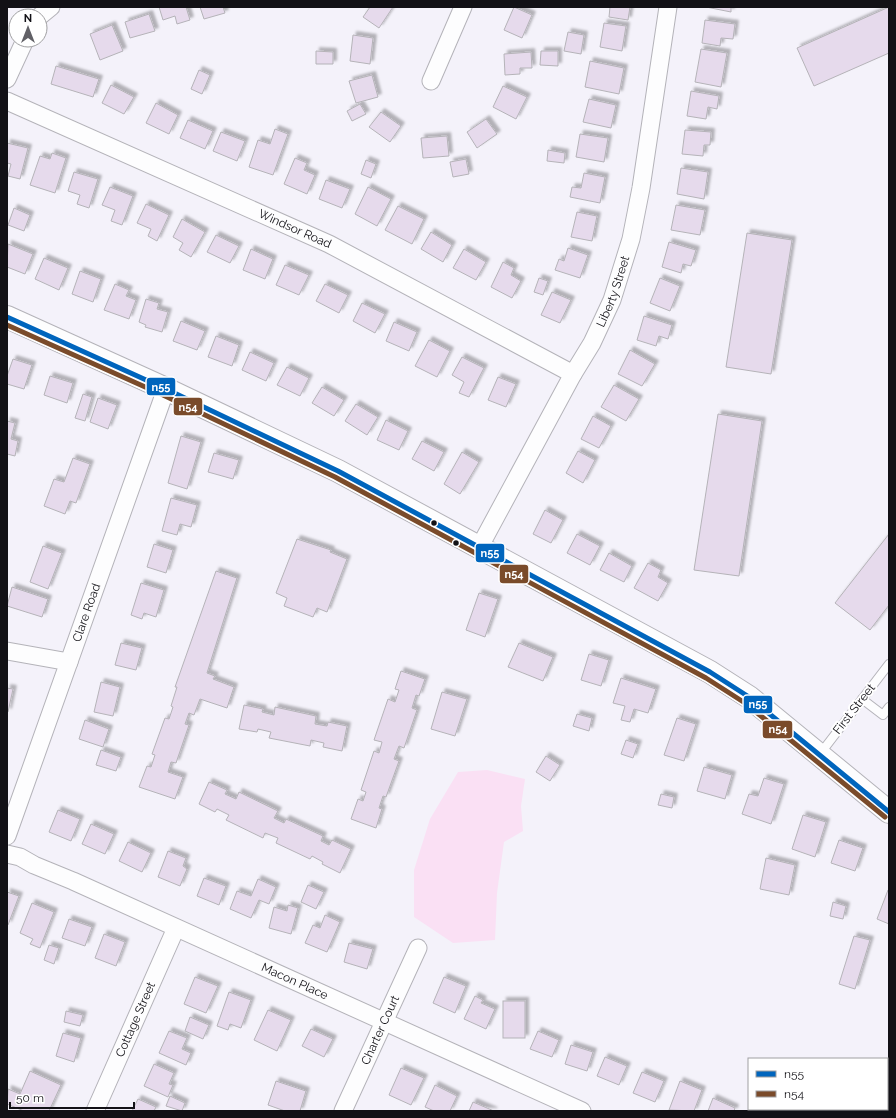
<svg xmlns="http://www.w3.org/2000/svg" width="896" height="1118" font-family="Raleway,sans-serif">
	<defs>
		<filter id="shadow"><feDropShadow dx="3.5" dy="-3.5" stdDeviation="1" flood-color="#0004"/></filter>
	</defs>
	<rect width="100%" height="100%" fill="#f4f2fa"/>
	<polygon fill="#fae0f4" points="487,770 525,779 521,806 523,831 504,842 497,893 495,940 453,943 414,917 414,870 430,819 458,772"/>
	<g fill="#e6daec" stroke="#b5b3b8" filter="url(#shadow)">
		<polygon points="159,7 186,7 190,20 177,24 175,16 163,20"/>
		<polygon points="200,7 223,7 225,13 204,19"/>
		<polygon points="370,7 393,7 379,28 363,17"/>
		<polygon points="514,7 532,15 522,38 504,30"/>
		<polygon points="610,7 630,7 628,20 609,17"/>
		<polygon points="706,7 731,7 731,12"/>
		<polygon points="889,7 889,53 814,86 797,48"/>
		<polygon points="149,14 155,31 130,38 125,22"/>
		<polygon points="705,20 735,24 733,39 721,38 720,46 702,43"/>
		<polygon points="604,23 626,26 622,51 600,47"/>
		<polygon points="112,25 123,51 100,60 90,34"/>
		<polygon points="568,32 584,35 581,54 564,51"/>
		<polygon points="353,35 373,38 370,64 350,61"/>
		<polygon points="701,49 727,53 721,87 695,82"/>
		<polygon points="316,51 333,52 333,64 316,64"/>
		<polygon points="541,51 558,51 558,66 540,65"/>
		<polygon points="531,52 532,68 520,68 520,74 505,75 504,54"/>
		<polygon points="590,61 624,68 619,94 585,87"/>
		<polygon points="56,66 99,79 93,97 51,84"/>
		<polygon points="199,70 210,75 202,94 191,89"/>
		<polygon points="372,75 378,97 356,103 349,81"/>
		<polygon points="111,85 134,97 124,114 102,103"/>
		<polygon points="503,86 527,97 516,119 493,107"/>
		<polygon points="691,91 719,96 717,109 708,107 706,119 687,116"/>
		<polygon points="589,99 616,105 611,128 583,122"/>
		<polygon points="156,103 178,115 169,134 146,123"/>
		<polygon points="360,104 366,114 352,121 347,111"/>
		<polygon points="381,112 401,126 390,142 369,127"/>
		<polygon points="486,119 497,134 477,148 467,132"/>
		<polygon points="188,120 213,131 205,149 180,138"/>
		<polygon points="275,129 288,134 273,175 249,167 258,140 270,144"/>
		<polygon points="685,130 711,132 710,145 704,145 703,156 682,154"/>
		<polygon points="221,132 245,141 237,161 213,151"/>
		<polygon points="580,134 608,138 604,162 576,157"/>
		<polygon points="447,136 449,156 423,158 421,138"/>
		<polygon points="7,143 28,148 20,179 8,176 11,164 7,163"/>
		<polygon points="548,150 565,153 564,163 547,161"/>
		<polygon points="52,153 66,158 55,193 30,185 40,156 50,159"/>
		<polygon points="295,158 307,163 304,170 315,175 307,194 284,184"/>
		<polygon points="466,159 469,174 453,177 450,162"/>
		<polygon points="366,160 376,164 371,178 361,174"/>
		<polygon points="681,168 708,172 704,199 677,194"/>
		<polygon points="74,172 98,179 89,208 77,204 80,195 68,191"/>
		<polygon points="584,173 605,177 600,203 570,197 572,187 581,188"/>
		<polygon points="326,180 350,189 342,208 319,199"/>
		<polygon points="110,187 133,196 122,225 111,221 115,210 102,205"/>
		<polygon points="368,187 391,199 377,226 355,214"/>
		<polygon points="146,204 169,215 157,241 148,236 151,229 137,223"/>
		<polygon points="676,205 705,210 700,235 671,230"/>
		<polygon points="398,206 424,219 412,244 385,230"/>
		<polygon points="14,208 30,215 24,231 8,225"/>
		<polygon points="577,212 597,216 592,241 571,237"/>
		<polygon points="182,219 205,232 191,257 179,250 183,243 173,237"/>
		<polygon points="431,232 452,245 443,262 421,249"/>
		<polygon points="747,233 792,240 771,374 726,367"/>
		<polygon points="216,235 239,246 230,263 207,252"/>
		<polygon points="669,242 696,250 691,266 683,264 681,273 662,267"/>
		<polygon points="8,244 33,254 25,274 7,267"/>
		<polygon points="568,248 588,255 580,278 555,270 559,259 564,261"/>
		<polygon points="251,249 273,259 265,279 243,270"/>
		<polygon points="464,249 486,262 476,280 453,268"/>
		<polygon points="44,258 68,268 59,290 35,279"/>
		<polygon points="503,262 514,268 511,275 521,281 512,298 491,287"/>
		<polygon points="285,265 309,275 299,295 276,285"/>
		<polygon points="80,271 101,279 93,302 72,294"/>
		<polygon points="539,278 548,281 543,295 534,292"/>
		<polygon points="660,278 680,286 670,311 650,303"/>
		<polygon points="115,284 129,290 126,296 136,300 129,319 104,310"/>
		<polygon points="325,284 348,295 339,313 316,301"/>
		<polygon points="552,292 571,300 560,323 541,315"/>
		<polygon points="146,299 159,303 157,309 168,312 162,332 145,327 146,325 139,322"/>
		<polygon points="362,303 385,314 375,333 353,321"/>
		<polygon points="644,316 672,325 668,339 659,336 656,346 637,340"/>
		<polygon points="181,321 205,331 197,350 173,341"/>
		<polygon points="394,322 417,332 409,351 386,341"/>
		<polygon points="216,336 239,345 232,366 208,357"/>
		<polygon points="429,340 450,351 437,377 415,366"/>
		<polygon points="630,350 655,364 642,386 618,374"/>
		<polygon points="250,352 274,363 266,381 242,370"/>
		<polygon points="462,357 484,368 469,397 459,393 464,382 452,375"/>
		<polygon points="13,359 32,365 24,389 7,384 7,376"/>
		<polygon points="287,367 309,378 300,396 277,385"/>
		<polygon points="50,376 73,383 67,403 44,395"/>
		<polygon points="498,377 516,384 506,407 488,400"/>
		<polygon points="614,385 639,399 626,421 601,407"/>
		<polygon points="322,387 344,400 334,416 312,403"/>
		<polygon points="83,394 92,397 85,421 75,418"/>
		<polygon points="98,398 117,405 108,429 90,422"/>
		<polygon points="356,404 378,417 367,435 345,421"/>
		<polygon points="718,414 762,421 739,576 694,570"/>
		<polygon points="593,416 611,426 599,448 581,439"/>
		<polygon points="386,420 408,431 399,450 377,440"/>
		<polygon points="7,421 15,423 11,439 18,441 15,456 7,454"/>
		<polygon points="181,436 201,442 187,489 168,483"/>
		<polygon points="422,441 444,452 434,471 412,459"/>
		<polygon points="578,451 595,460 583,483 566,473"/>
		<polygon points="462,452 479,462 460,494 444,484"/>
		<polygon points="214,453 239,460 233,479 208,472"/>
		<polygon points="73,458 90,464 76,503 70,501 65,514 44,506 54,479 64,482"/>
		<polygon points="171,498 197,505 191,527 180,524 177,535 162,531"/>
		<polygon points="545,510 563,520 551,543 533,534"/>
		<polygon points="577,534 600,546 590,565 567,553"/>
		<polygon points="889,534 889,605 870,630 835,603"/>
		<polygon points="297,539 331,550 330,552 347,559 327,612 317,608 313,617 284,606 287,598 276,593"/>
		<polygon points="154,544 173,550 166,573 147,567"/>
		<polygon points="43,546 62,553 48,589 30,582"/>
		<polygon points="609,553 632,566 624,582 600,570"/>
		<polygon points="648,563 661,570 658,577 668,583 658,601 634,588"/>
		<polygon points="216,571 237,578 207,673 215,676 213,679 234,687 227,708 200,699 194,715 189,713 185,724 189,725 176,763 171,762 168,772 183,777 175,799 139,787 147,766 151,767 155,755 152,754 165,718 169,719 173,707 171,706 177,687 175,687"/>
		<polygon points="141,583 164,590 156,617 144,613 142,619 131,615"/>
		<polygon points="12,587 48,599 42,617 7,606"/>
		<polygon points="479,593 498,599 485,637 466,630"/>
		<polygon points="121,643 142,648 136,670 115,665"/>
		<polygon points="519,643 553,657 543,681 508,667"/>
		<polygon points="589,654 609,660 601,686 581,680"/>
		<polygon points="401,671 425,679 419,696 416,695 412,708 417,710 404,748 399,746 394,759 399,761 386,797 383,796 379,808 382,809 376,828 351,819 358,799 363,801 366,792 361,790 374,751 379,753 382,742 374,740 388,699 395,702 399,690 395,689"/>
		<polygon points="621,678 656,689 648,713 634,709 630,722 621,720 625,706 613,703"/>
		<polygon points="101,682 120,687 113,716 94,712"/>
		<polygon points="7,688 13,689 8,712 7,712"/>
		<polygon points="442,692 467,699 455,736 431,729"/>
		<polygon points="244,705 263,709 262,712 274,715 275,707 316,716 315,724 327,726 328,722 347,726 342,751 323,747 324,743 311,740 310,746 269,738 271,732 258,729 257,732 239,729"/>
		<polygon points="577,714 592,718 589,731 573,726"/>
		<polygon points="677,718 696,724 684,761 664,755"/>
		<polygon points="85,720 109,729 103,747 79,739"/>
		<polygon points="626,740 638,744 633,758 621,754"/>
		<polygon points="101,750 121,757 116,771 96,765"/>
		<polygon points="546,756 560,765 550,781 536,772"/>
		<polygon points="704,767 732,775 725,799 697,791"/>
		<polygon points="764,778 784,784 771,824 742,814 749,794 758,796"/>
		<polygon points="209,782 227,790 225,794 236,799 239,792 278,811 274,818 284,823 286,819 323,836 321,841 329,845 332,840 351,849 340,873 322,864 323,862 312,856 310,859 276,843 278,838 265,833 263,838 226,820 229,815 217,809 215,812 199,804"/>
		<polygon points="661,794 674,797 672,808 658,805"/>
		<polygon points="58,810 80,819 71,841 49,832"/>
		<polygon points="803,815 826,822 815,857 792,849"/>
		<polygon points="91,824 114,834 105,854 82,844"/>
		<polygon points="839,840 863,848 855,871 831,863"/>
		<polygon points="128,842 151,853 142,872 119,861"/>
		<polygon points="168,851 186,858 183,866 187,869 180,886 158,877"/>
		<polygon points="766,858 795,865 789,895 760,889"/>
		<polygon points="204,878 226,886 219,905 197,896"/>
		<polygon points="258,879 276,887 269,904 259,900 251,918 230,909 237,891 251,896"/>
		<polygon points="308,885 324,892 316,909 301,902"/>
		<polygon points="888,890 889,890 889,924 877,919"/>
		<polygon points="7,892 19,896 8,925 7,924"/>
		<polygon points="833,902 846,906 843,919 830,916"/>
		<polygon points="32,903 54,912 40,948 30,944 33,939 20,933"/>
		<polygon points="288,905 298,908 291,934 269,928 274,907 287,911"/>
		<polygon points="325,915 340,922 327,952 305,943 313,925 320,928"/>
		<polygon points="69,919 92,927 85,946 62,938"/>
		<polygon points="104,934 125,942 116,966 95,958"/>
		<polygon points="854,936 870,940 855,989 839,984"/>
		<polygon points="349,943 373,949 367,969 344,962"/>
		<polygon points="49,945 59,948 54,964 44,960"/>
		<polygon points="195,977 218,986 206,1013 184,1004"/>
		<polygon points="444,977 466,986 455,1013 433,1003"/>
		<polygon points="229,992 251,1000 241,1028 230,1024 228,1030 217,1026"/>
		<polygon points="475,996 483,1000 481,1003 495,1009 486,1029 464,1019"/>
		<rect x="503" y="1001" width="22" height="37"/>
		<polygon points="268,1010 291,1020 277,1051 254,1040"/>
		<polygon points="66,1011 83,1015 80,1026 64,1022"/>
		<polygon points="190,1017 209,1025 203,1039 185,1031"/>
		<polygon points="311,1029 333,1039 324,1057 302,1046"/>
		<polygon points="169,1031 187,1038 182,1049 191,1053 186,1065 159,1053"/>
		<polygon points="538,1031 559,1040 552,1057 530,1049"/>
		<polygon points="63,1033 81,1038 74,1062 56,1056"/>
		<polygon points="571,1045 593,1052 587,1071 565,1064"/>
		<polygon points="605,1057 627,1066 619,1085 597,1076"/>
		<polygon points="154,1064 174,1073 169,1084 173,1085 168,1097 144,1086"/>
		<polygon points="401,1068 424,1078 411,1105 389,1095"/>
		<polygon points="30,1071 61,1085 49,1111 24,1111 7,1104 8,1089 20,1094"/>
		<polygon points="642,1072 664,1081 655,1102 633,1093"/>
		<polygon points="887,1074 889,1075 889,1089 887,1088"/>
		<polygon points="276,1081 306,1091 300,1111 285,1111 268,1105"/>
		<polygon points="680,1081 702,1090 694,1111 669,1110"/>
		<polygon points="435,1085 457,1096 450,1111 434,1111 425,1107"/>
		<polygon points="170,1096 185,1103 182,1111 166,1106"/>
		<polygon points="713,1098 735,1108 734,1111 708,1111"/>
		<polygon points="138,1099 156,1107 154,1111 132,1111"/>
		<polygon points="473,1102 494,1111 469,1111"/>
	</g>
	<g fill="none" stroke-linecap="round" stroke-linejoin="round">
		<g stroke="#b4b3b9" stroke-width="10">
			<g id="lane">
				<polyline points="862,699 883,715 889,707"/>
				<polyline points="820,754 889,664"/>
			</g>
		</g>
		<g stroke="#b4b3b9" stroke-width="19">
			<g id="street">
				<polyline points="40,16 51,7"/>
				<polyline points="7,79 25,40"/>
				<polyline points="431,81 463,7"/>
				<path id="s1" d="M7,101L329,244L573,374"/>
				<path id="s2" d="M479,548L573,374L592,343L612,300L631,239L641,188L668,7"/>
				<polyline points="7,651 69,662"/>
				<path id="s3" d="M7,836L166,389"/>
				<path id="s4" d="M7,854L20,857L34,865L73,881L582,1111"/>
				<path id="s5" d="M95,1111L176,928"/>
				<path id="s6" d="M343,1111L418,948"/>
			</g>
		</g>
		<g stroke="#b4b3b9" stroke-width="24">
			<polyline id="primary" points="7,317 166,389 338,471 710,672 749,697 889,812"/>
		</g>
		<use href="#lane" stroke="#fdfdfe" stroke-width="8"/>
		<use href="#street" stroke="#fdfdfe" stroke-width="17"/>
		<use href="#primary" stroke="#fdfdfe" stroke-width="22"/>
		<g stroke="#fff" stroke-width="8">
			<polyline id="bus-1" points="7,317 166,389 338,471 710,672 749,697 889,812"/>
		</g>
		<g stroke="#fff" stroke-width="8">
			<polyline id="bus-2" points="7,325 163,395 335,477 706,678 745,703 885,817"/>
		</g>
		<use href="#bus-1" stroke="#0065bd" stroke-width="5"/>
		<use href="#bus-2" stroke="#7a4b2a" stroke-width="5"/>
	</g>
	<g fill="#121116" stroke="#fff" stroke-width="1.5">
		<circle cx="434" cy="523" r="3.5"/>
		<circle cx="456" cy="543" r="3.5"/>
	</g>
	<g text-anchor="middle" stroke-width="4" stroke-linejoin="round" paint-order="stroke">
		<g font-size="12" fill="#121116" stroke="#fff">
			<text dy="4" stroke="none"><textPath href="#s1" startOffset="315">Windsor Road</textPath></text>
			<text dy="4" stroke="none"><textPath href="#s2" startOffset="290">Liberty Street</textPath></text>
			<text dy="4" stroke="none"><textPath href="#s3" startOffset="237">Clare Road</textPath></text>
			<text transform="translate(854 709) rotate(-52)" y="4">First Street</text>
			<text dy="4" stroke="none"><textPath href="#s4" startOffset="315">Macon Place</textPath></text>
			<text dy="4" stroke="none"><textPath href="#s5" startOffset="100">Cottage Street</textPath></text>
			<text dy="4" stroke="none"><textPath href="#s6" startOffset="89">Charter Court</textPath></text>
		</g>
	</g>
	<g stroke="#fff" stroke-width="1.5">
		<rect x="146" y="377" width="30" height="19" rx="4" fill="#0065bd"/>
		<rect x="173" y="397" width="30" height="19" rx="4" fill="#7a4b2a"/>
		<rect x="475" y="543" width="30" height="20" rx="4" fill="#0065bd"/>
		<rect x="499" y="564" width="30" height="20" rx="4" fill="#7a4b2a"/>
		<rect x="743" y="695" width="30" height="19" rx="4" fill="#0065bd"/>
		<rect x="762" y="720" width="31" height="19" rx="4" fill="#7a4b2a"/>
	</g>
	<g font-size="11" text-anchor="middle" font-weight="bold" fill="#fff">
		<text x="161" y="391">n55</text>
		<text x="188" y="411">n54</text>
		<text x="490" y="557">n55</text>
		<text x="514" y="578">n54</text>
		<text x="758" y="708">n55</text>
		<text x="778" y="733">n54</text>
	</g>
	<rect width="896" height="1118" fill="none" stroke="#121116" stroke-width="16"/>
	<rect x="748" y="1058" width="140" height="52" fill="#ffffff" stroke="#a0a0a2"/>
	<rect x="756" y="1071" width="20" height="6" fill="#0065bd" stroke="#a0a0a2"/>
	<text x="784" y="1078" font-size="12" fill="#121116">n55</text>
	<rect x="756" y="1091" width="20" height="6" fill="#7a4b2a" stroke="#a0a0a2"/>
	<text x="784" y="1098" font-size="12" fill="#121116">n54</text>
	<g transform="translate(28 28)"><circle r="19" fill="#ffffff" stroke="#a0a0a2"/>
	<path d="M0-3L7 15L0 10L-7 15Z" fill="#616066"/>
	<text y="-6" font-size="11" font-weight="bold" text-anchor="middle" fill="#121116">N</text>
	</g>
	<path d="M10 1102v6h124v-6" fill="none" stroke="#121116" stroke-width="2"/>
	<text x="16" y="1102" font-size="12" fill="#121116" stroke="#ffffff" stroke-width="3" paint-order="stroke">50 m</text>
</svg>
